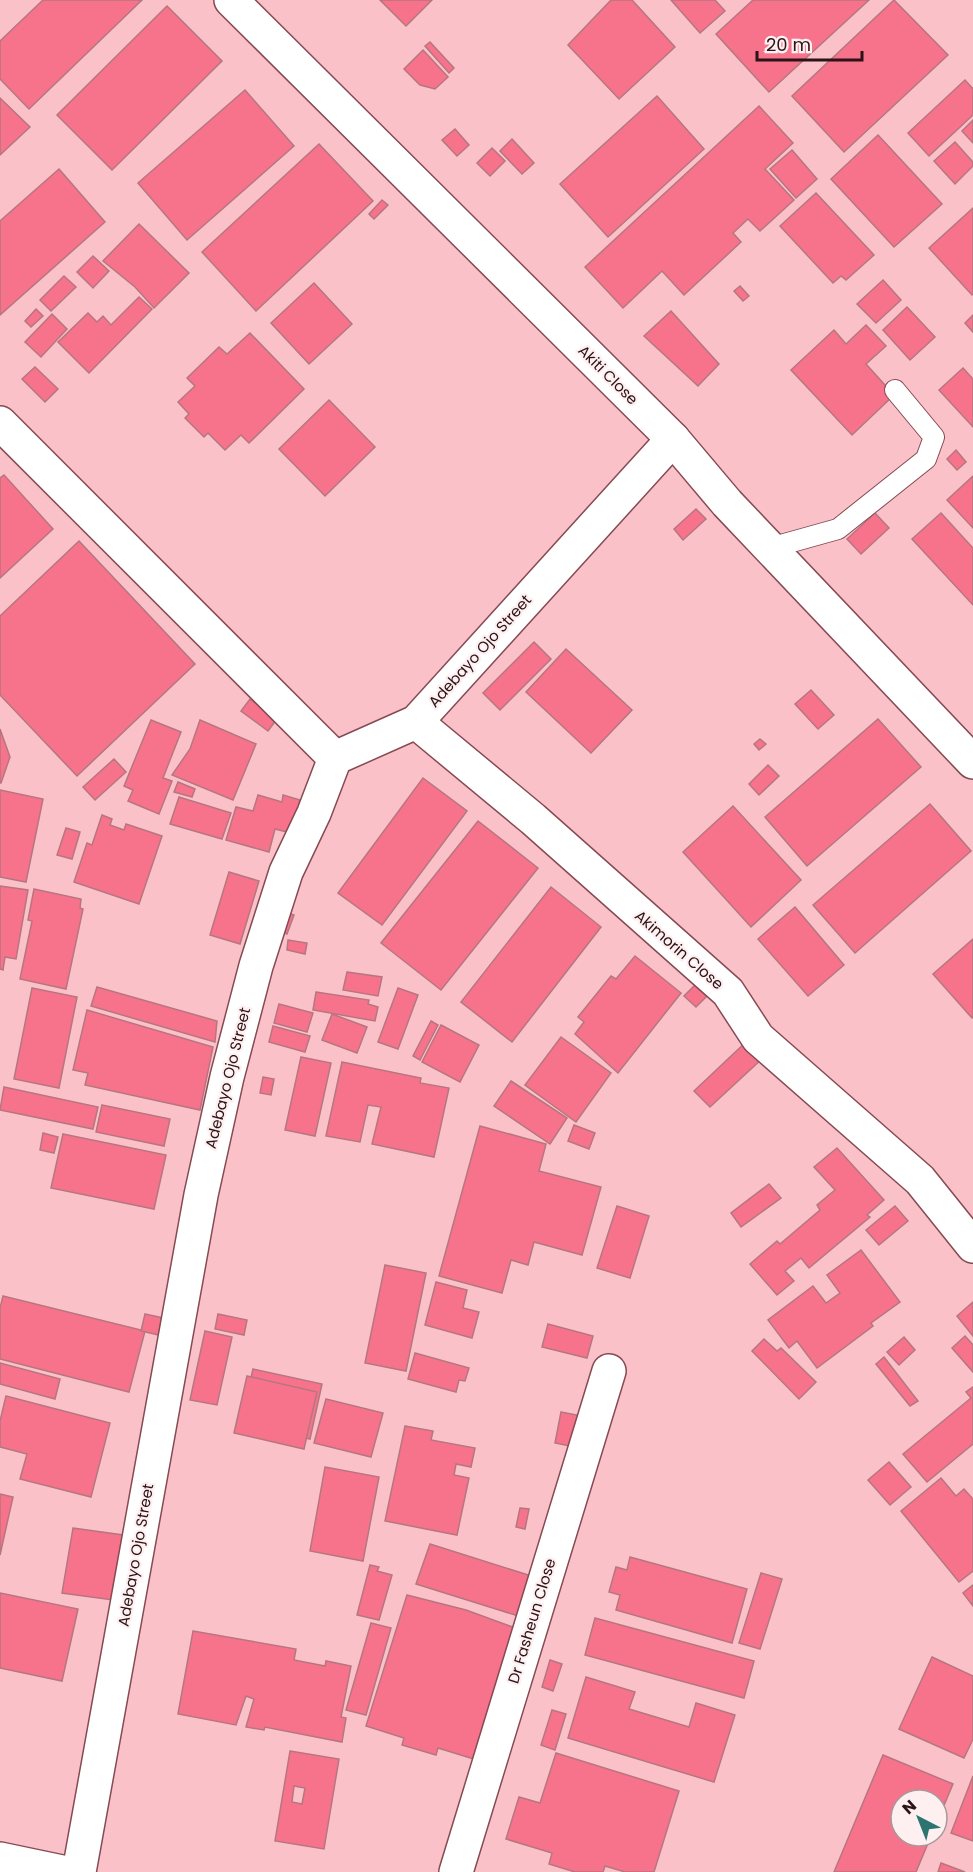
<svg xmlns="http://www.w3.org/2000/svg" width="973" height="1872" font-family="Poppins,sans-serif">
	<rect width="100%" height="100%" fill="#fac2c8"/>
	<g fill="#f7738c" stroke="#b7767f" stroke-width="1.5" fill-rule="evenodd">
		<polygon points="43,0 142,0 29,109 0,79 0,41"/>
		<polygon points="380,0 432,0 406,26"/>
		<polygon points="611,0 632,0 675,47 619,99 568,45"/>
		<polygon points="671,0 715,0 725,11 700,33"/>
		<polygon points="753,0 869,0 769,92 716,34"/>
		<polygon points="894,0 948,55 844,152 792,96"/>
		<polygon points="167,6 222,61 112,170 57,115"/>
		<polygon points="430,42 454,68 449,73 425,46"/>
		<polygon points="423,50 448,77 435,89 420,85 404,69"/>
		<polygon points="965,80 973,89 973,115 929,156 908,133"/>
		<polygon points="245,90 294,146 187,240 138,183"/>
		<polygon points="657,96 704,149 608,237 560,184"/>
		<polygon points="0,98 30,127 0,155"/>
		<polygon points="759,106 793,143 765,169 794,200 760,231 748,219 733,233 741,242 684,295 662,271 623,308 585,267"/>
		<polygon points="973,120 973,143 962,131"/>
		<polygon points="455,129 469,145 457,156 442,140"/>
		<polygon points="878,135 942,204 894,247 831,179"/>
		<polygon points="512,139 534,163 522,174 500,151"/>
		<polygon points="955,142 973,162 973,166 955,184 934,161"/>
		<polygon points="319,144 373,201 256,311 202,252"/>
		<polygon points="492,148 505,161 490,176 477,163"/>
		<polygon points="792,150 817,179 796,198 770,169"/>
		<polygon points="59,169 105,222 0,315 0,221"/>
		<polygon points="816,193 874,255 846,280 841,276 833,283 780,226"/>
		<polygon points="382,200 388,205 374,219 369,214"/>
		<polygon points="973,208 973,294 972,295 929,248"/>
		<polygon points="139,224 189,273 154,308 135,287 103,261"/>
		<polygon points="93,256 109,271 93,288 77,272"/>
		<polygon points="64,276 76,287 51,311 40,300"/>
		<polygon points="883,280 901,300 876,323 857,304"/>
		<polygon points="314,283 352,324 309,364 271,323"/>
		<polygon points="740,286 749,296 743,301 734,291"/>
		<polygon points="139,297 152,309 89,373 58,342 88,313 97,322 103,316 111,325"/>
		<polygon points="907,307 935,337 910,360 883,330"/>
		<polygon points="36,309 43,316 31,327 25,321"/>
		<polygon points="671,311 719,364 698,386 644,336"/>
		<polygon points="52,314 67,329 41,357 25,342"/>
		<polygon points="973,315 973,332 965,323"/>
		<polygon points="866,325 886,346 866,364 894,395 852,435 791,370 834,330 846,344"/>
		<polygon points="250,333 304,389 249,443 241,435 225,450 208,433 204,437 185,418 189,414 178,402 195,386 187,378 219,347 227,354"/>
		<polygon points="35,367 58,389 45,402 22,379"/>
		<polygon points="963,368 973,379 973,427 939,390"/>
		<polygon points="329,400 375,447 325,496 279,449"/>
		<polygon points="956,450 966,462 957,470 947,459"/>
		<polygon points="4,475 53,529 0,578 0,478"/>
		<polygon points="973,476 973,528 947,500"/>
		<polygon points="696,509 706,519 683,540 674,529"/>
		<polygon points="875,513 889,528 861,554 847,539"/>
		<polygon points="941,513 973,548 973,605 912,539"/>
		<polygon points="79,541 195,664 77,776 0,695 0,616"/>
		<polygon points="534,642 551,659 500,710 483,693"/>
		<polygon points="566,649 632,710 591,753 526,692"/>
		<polygon points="811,690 834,715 818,729 795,704"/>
		<polygon points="250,699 277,719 268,731 241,711"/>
		<polygon points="878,719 921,767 807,866 765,817"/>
		<polygon points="151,720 181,732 163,778 172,781 159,814 128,801 133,790 124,786"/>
		<polygon points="200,720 256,744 233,800 172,775 190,749"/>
		<polygon points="0,729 10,757 1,783 0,783"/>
		<polygon points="760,739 766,744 759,750 754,744"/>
		<polygon points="114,759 126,772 95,800 83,787"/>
		<polygon points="768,765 779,776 759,795 749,784"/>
		<polygon points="423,778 467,811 382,925 338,893"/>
		<polygon points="178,782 195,789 192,797 174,792"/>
		<polygon points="0,790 43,799 26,882 0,877"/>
		<polygon points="258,795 282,802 283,795 300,800 291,833 275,829 269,852 226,840 236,807 253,811"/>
		<polygon points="179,797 231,813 222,839 170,824"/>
		<polygon points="930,804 971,851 855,953 813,905"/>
		<polygon points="733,806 801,880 751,927 683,852"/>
		<polygon points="102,815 112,819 110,825 124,830 126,824 162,836 139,904 74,882 87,843 92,845"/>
		<polygon points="478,821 538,868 441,990 381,943"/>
		<polygon points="66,828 80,832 72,859 57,855"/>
		<polygon points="229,872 259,881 240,944 210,935"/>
		<polygon points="0,886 28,890 16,959 5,957 3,970 0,969"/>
		<polygon points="551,887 601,927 512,1042 461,1002"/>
		<polygon points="34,889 81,899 80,908 83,909 66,989 20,979 32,921 28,920"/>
		<polygon points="795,907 844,965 808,996 758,939"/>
		<polygon points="284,912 294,915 287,934 277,930"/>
		<polygon points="973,939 973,1017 972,1018 933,974"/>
		<polygon points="288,940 307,943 305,954 287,950"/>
		<polygon points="635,956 681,993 618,1073 575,1034 584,1022 578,1017 611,976 616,979"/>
		<polygon points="347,972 382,977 378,996 343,990"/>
		<polygon points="703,977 715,988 696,1007 684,996"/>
		<polygon points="97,987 217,1021 215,1042 91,1006"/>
		<polygon points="32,988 77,997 59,1088 14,1079"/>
		<polygon points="398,988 418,995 398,1049 378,1042"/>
		<polygon points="316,992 369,1000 368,1004 378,1007 375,1021 313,1010"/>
		<polygon points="279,1004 313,1013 307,1032 274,1023"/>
		<polygon points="87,1010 213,1047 200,1110 85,1085 88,1073 73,1070"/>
		<polygon points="332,1014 367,1027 357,1053 322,1040"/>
		<polygon points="431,1021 438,1025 420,1060 413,1056"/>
		<polygon points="441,1025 479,1045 460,1082 422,1062"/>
		<polygon points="273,1026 310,1036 305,1052 269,1042"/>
		<polygon points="561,1037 611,1073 576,1122 525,1085"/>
		<polygon points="748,1040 764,1057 710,1107 694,1091"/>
		<polygon points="301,1057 331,1063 315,1136 285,1130"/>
		<polygon points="342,1062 421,1078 420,1083 449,1088 434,1157 372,1144 381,1107 368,1105 360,1142 326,1136"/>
		<polygon points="263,1077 274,1079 271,1095 260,1093"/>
		<polygon points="511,1081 567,1118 550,1144 494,1106"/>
		<polygon points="4,1087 98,1107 93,1129 0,1110"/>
		<polygon points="102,1105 170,1119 164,1146 96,1132"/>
		<polygon points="574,1125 595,1133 589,1149 568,1141"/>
		<polygon points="480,1126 546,1144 539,1171 601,1187 582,1255 534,1242 528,1265 511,1260 502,1293 439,1276"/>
		<polygon points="43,1133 58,1137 54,1153 40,1150"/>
		<polygon points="63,1134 166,1155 154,1209 51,1188"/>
		<polygon points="837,1148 884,1200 867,1215 870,1217 809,1268 801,1258 785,1271 794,1281 777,1295 750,1264 777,1241 780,1244 820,1210 817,1205 835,1190 814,1167"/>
		<polygon points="769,1184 781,1198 741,1227 731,1213"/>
		<polygon points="617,1206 649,1216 630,1278 597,1268"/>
		<polygon points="895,1206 908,1221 879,1245 866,1230"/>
		<polygon points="861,1250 900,1302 871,1323 873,1326 817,1368 797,1341 789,1348 768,1320 813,1286 826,1303 840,1293 827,1275"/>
		<polygon points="385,1265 426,1273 406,1371 365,1363"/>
		<polygon points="436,1282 467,1290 463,1308 479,1312 472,1338 425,1325"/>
		<polygon points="3,1296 145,1331 129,1392 0,1359 0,1308"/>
		<polygon points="973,1302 973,1336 957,1316"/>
		<polygon points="145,1314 164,1318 159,1335 141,1331"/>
		<polygon points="218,1314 247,1320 244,1335 215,1329"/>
		<polygon points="548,1324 593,1336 587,1358 542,1347"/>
		<polygon points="205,1331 232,1337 217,1405 190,1400"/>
		<polygon points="965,1336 973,1345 973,1372 952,1348"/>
		<polygon points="904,1337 915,1350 899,1365 887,1352"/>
		<polygon points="764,1339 777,1351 781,1348 816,1382 799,1399 752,1351"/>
		<polygon points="415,1353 469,1368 465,1381 459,1380 456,1392 408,1379"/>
		<polygon points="884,1357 918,1401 910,1406 876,1364"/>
		<polygon points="0,1363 60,1379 55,1399 0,1384"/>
		<polygon points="253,1369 322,1384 310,1439 240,1423"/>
		<polygon points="247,1376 317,1392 304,1449 234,1433"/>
		<polygon points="973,1387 973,1444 927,1482 903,1454 971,1398 966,1392"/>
		<polygon points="6,1396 110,1423 91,1497 20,1479 27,1454 0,1447 0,1421"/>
		<polygon points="326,1399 383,1413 371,1457 314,1443"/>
		<polygon points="561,1412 582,1416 575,1447 555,1443"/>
		<polygon points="405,1426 433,1431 431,1440 475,1448 471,1467 456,1464 454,1475 469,1478 457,1535 385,1521"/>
		<polygon points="889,1462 911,1487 890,1505 868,1480"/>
		<polygon points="325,1467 379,1477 363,1561 310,1551"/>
		<polygon points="941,1478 956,1496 964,1489 973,1499 973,1571 959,1582 901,1511"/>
		<polygon points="0,1494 13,1497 0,1555"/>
		<polygon points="520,1508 529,1509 525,1529 516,1527"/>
		<polygon points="73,1528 123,1535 113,1600 62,1593"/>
		<polygon points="430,1544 541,1579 528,1619 416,1584"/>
		<polygon points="630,1557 747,1589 732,1643 616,1610 620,1595 609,1592 616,1567 627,1570"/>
		<polygon points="370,1565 379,1567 377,1571 392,1575 379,1620 357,1615"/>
		<polygon points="761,1573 782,1579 760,1649 739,1643"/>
		<polygon points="973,1585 973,1606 963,1593"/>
		<polygon points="0,1593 78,1609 62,1681 0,1668"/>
		<polygon points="407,1595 466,1610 518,1629 477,1760 438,1748 436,1755 402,1745 404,1738 366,1726"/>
		<polygon points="595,1618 754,1661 744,1698 585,1655"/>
		<polygon points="371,1623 391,1628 366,1715 346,1710"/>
		<polygon points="193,1631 296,1649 294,1660 325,1666 326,1661 351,1666 341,1717 346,1718 342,1742 265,1727 264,1730 246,1727 254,1699 246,1696 236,1725 178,1714"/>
		<polygon points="932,1657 973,1676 973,1739 964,1758 899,1729"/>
		<polygon points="550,1660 562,1664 553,1691 542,1687"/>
		<polygon points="586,1677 635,1692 629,1709 689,1727 696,1703 735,1715 714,1782 568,1738"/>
		<polygon points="552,1710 566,1714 555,1750 541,1745"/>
		<path d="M290,1751L339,1759L324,1849L275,1841ZM294,1786L305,1788L302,1804L292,1802Z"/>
		<polygon points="556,1753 679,1791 654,1872 625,1872 605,1866 603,1872 575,1872 549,1864 552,1853 506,1839 519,1797 540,1803"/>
		<polygon points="883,1755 953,1784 937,1822 937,1800 901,1800 901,1836 931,1836 916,1872 834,1872"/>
		<polygon points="973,1776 973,1841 951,1833"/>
		<polygon points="941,1863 965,1872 938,1872"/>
	</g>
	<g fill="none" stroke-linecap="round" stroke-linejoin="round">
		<g stroke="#864a53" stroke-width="22">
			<polyline id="service" points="770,548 838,529 926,459 934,437 895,390"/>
		</g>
		<g stroke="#864a53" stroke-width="36">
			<g id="minor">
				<polyline points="231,0 673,439 727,503 973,762"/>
				<polyline points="0,423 335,758"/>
				<polyline points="416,722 533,819 728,992 758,1038 920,1180 973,1246"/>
				<polyline points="0,1859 62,1872"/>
				<polyline points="79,1872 201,1195 227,1077 256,966 286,872 314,813 335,758 416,722 673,439"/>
				<polyline points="456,1872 609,1371"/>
			</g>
		</g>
		<use href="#service" stroke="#fff" stroke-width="20"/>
		<use href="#minor" stroke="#fff" stroke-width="33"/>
	</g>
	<g text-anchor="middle" stroke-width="4.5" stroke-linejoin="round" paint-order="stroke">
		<g font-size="15" fill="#2b1317" stroke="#feeff1">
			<text transform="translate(608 375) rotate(45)" y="5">Akiti Close</text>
			<text transform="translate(480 651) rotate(-48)" y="5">Adebayo Ojo Street</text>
			<text transform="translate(679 950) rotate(41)" y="5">Akimorin Close</text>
			<text transform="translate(228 1078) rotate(-76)" y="5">Adebayo Ojo Street</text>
			<text transform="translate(136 1555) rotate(-80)" y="5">Adebayo Ojo Street</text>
			<text transform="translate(532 1621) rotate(-73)" y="5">Dr Fasheun Close</text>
		</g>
	</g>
	<g transform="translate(919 1818) rotate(318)"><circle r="28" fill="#feeff1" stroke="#aa979a" stroke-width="1.5"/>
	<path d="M0-4.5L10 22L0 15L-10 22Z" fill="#2b7470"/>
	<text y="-9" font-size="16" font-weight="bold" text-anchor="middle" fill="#2b1317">N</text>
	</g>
	<path d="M757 51v9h105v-9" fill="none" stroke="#2b1317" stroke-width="3"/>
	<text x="766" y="51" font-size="18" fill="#2b1317" stroke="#feeff1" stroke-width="4.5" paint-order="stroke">20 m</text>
</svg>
